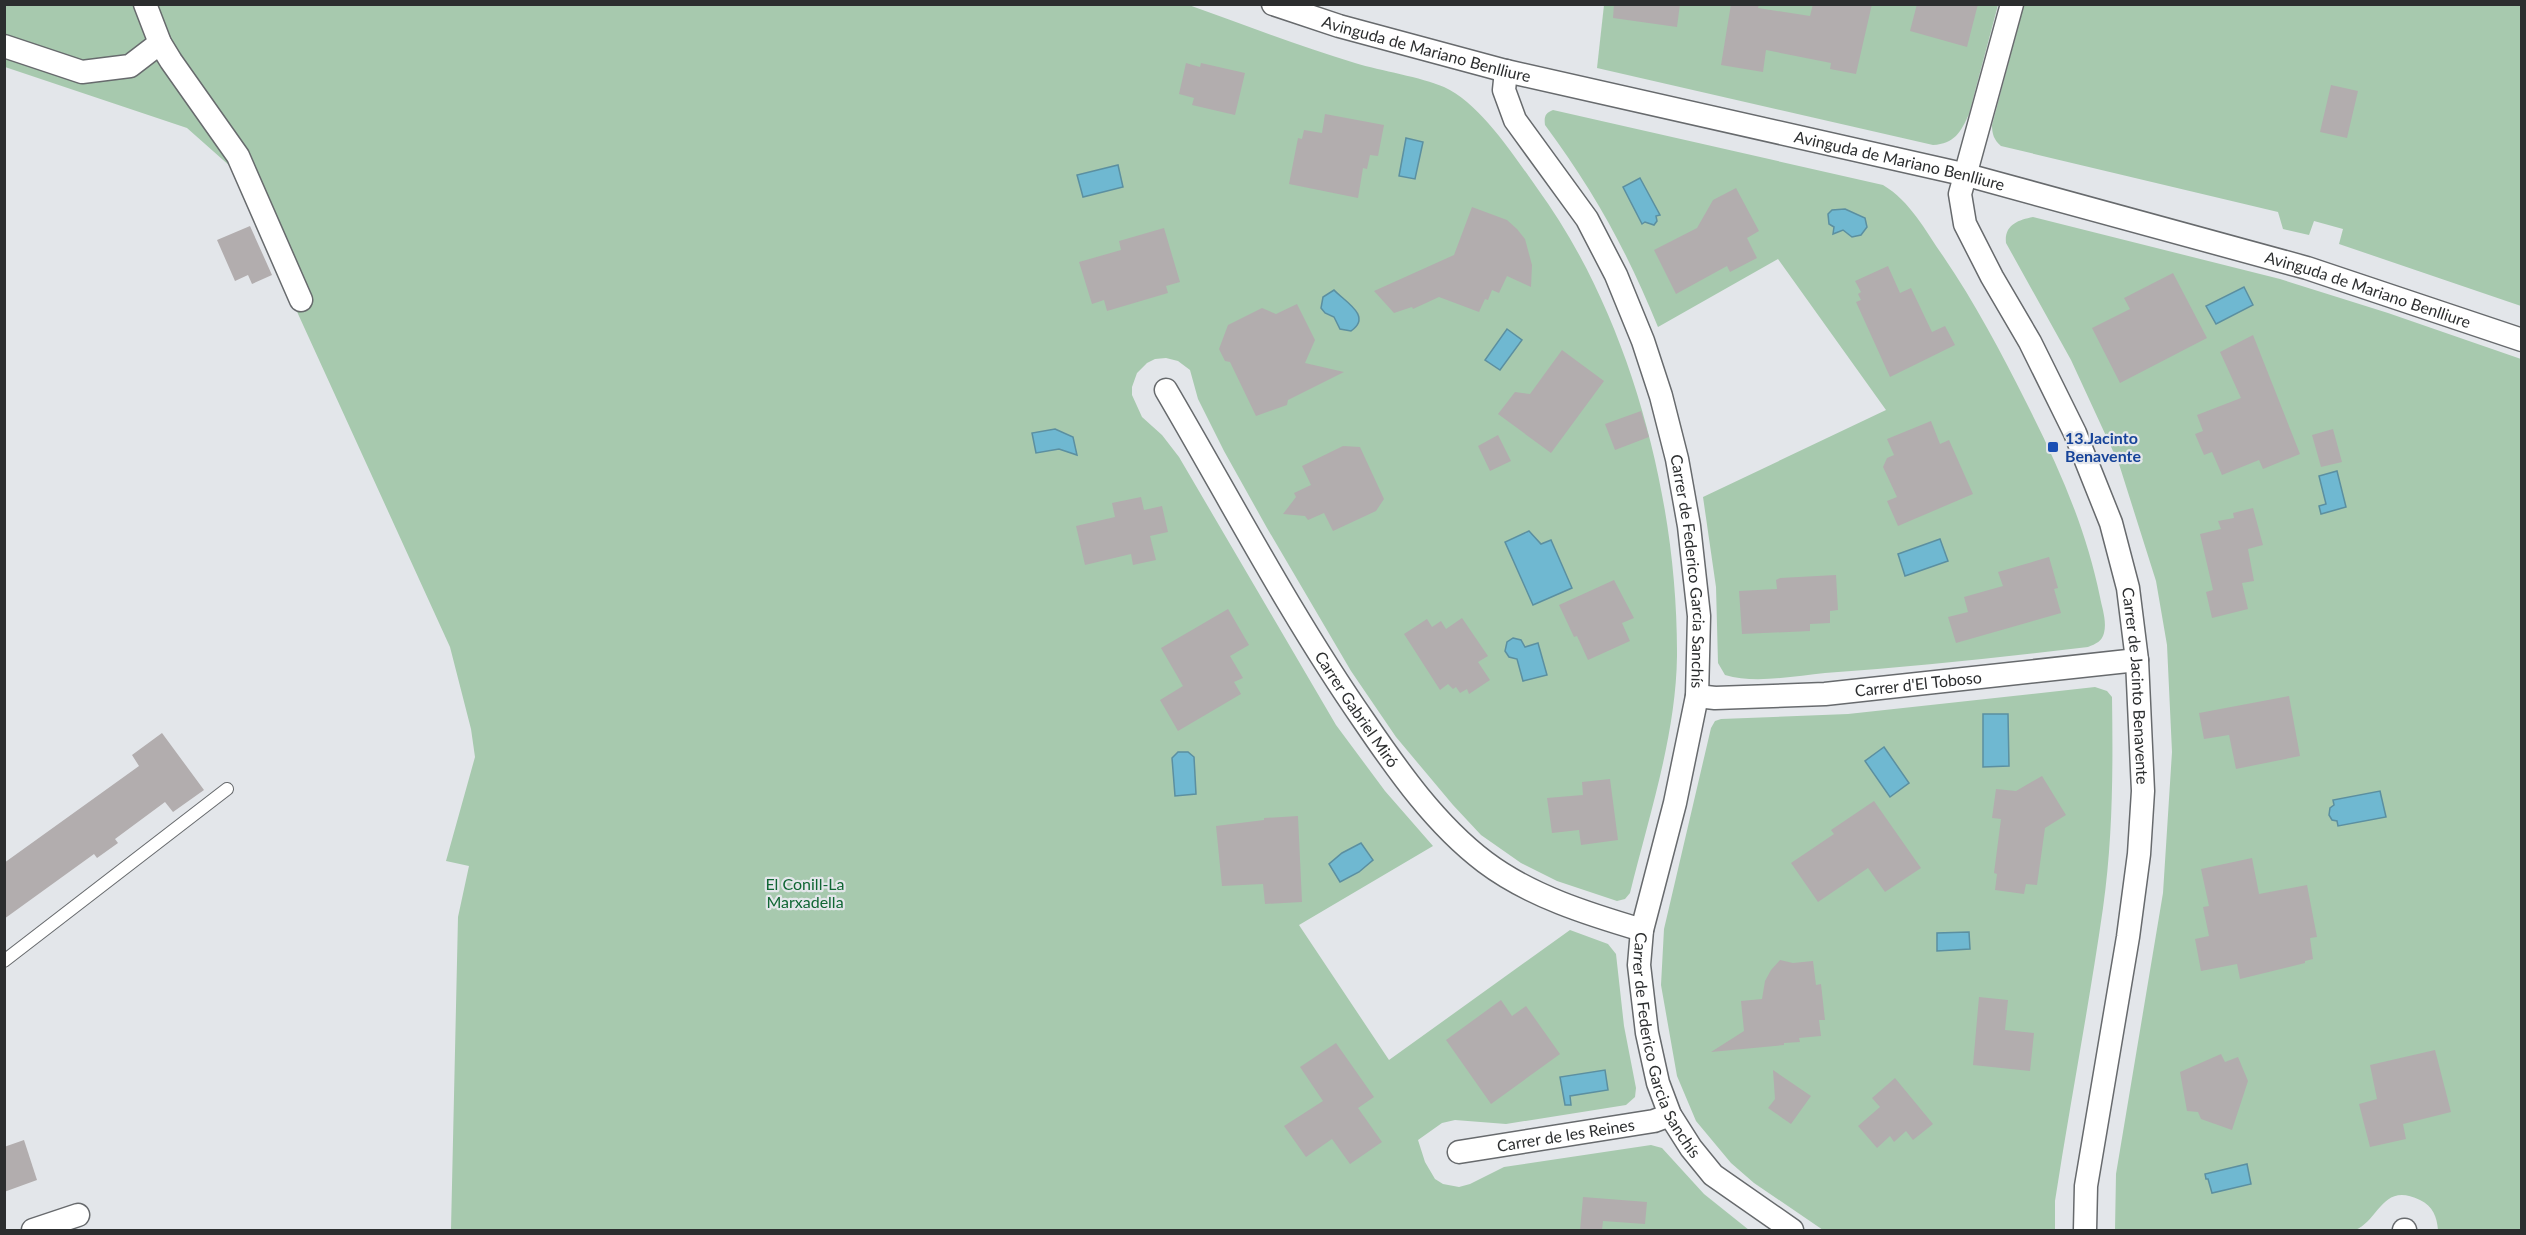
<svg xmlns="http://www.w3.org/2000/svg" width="2526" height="1235" font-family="Lato,sans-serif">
	<rect width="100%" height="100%" fill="#e3e6ea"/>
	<g fill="#a7c9ae">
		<path d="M1186,4C1242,24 1298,46 1355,63C1381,71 1421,77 1444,87C1481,104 1514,156 1537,188C1630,315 1678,499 1677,656C1676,735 1649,816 1630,893L1625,899L1617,901L1557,881L1521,863L1481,835L1453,805L1396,737L1351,671L1267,528L1224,451L1198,399L1190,370L1178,361L1166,358L1155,359L1147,363L1137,373L1132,387V395L1142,417L1162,435L1179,457L1336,725L1385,791L1433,846L1299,925L1389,1060L1570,930L1608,944L1616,954L1624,1026L1636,1088L1635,1097L1626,1105L1506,1124L1455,1120L1442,1123L1418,1140L1425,1162L1435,1179L1443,1184L1459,1187L1470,1184L1504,1167L1651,1145L1662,1148L1704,1194L1749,1230H451L458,917L469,866L446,861L475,757L471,729L450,647L231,167L187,128L5,67V5Z"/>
		<path d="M1604,5H1998L1969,114C1961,132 1954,144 1933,145L1597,68Z"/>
		<path d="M2024,5H2521V306L2339,244L2343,229L2314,221L2309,235L2283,229L2278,212L2001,146C1994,140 1992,134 1992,125Z"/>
		<path d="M1553,110L1883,185C1910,201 1925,230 1943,256C1975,303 2001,352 2026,402C2058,465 2086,528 2100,597C2102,608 2107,621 2104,633C2102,641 2096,644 2088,647C2001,657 1913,667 1825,673C1794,676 1755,684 1725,675L1718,663L1716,587L1703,497L1886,410L1778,259L1658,327C1627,251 1594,191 1545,125C1544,117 1545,113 1553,110Z"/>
		<path d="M2033,217L2280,279L2388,313L2521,359V1230H2438C2437,1217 2433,1206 2420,1200C2382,1181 2379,1221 2355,1230H2115L2116,1174L2163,893L2172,752L2167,645L2156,581L2119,464L2071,360L2006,243C2004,225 2018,220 2033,217Z"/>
		<path d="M2095,687L2107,691L2112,697C2113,768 2113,838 2103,908C2089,1006 2070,1103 2055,1201V1230H1823L1754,1183L1731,1163L1696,1121L1677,1076L1661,985L1664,929L1711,728L1715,721L1721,719L1848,714Z"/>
	</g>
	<g fill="#6fb8d1" stroke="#5b8fa0" stroke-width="1.5">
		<polygon points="1406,138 1423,142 1415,179 1399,176"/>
		<polygon points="1118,165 1123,187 1083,197 1077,175"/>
		<polygon points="1640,178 1660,215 1656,216 1657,221 1654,225 1645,222 1642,224 1623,187"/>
		<polygon points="1845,209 1865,218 1867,227 1861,235 1852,237 1843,230 1833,234 1834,227 1829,224 1828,214 1832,210"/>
		<polygon points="2244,287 2253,305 2216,324 2206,306"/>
		<path d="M1334,290C1344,301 1373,316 1351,331L1340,329L1334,317L1325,313L1321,308L1323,297Z"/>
		<polygon points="1507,329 1522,340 1500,370 1485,360"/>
		<polygon points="1055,429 1073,437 1077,455 1059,449 1036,453 1032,433"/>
		<polygon points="2337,471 2346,507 2321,514 2319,506 2326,504 2319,476"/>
		<polygon points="1529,531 1541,544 1551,540 1572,588 1533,605 1505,542"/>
		<polygon points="1940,539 1948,561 1905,576 1898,554"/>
		<polygon points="1513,638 1521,640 1525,647 1538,643 1547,675 1523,681 1517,659 1509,657 1505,651 1507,642"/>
		<polygon points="1983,714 2008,714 2009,766 1983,767"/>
		<polygon points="1884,747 1909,783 1890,797 1865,761"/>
		<polygon points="1178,752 1188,752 1194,757 1196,794 1175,796 1172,758"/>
		<polygon points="2380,791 2386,817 2338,826 2337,821 2332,820 2329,815 2330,808 2334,805 2333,800"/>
		<polygon points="1361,843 1373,860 1359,872 1340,882 1329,864 1342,853"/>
		<polygon points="1969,932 1970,949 1937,951 1937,933"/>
		<polygon points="1605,1070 1608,1090 1570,1096 1571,1105 1565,1105 1560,1077"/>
		<polygon points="2247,1164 2251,1184 2212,1193 2208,1179 2206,1179 2205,1174"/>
	</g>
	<g fill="#b2adae">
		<polygon points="1614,4 1680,4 1677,27 1613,18"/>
		<polygon points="1731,4 1759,4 1758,8 1810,16 1813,4 1872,4 1856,74 1830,69 1831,63 1766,50 1763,72 1721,65"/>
		<polygon points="1917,4 1978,4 1967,47 1910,31"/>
		<polygon points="1186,63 1200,67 1201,63 1245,73 1235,115 1192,105 1194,98 1179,94"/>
		<polygon points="2331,85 2358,91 2347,138 2320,132"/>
		<polygon points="1325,114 1384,125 1378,156 1370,155 1367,169 1363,168 1358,198 1289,184 1298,138 1302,139 1304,130 1322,133"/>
		<polygon points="1736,188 1759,231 1747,238 1757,258 1730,272 1727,266 1676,294 1654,250 1697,228 1713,200"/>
		<polygon points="1472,207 1507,220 1517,229 1525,239 1532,265 1531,287 1507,276 1499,293 1492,290 1488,300 1485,299 1479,312 1439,297 1413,309 1412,307 1394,313 1374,291 1454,255"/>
		<polygon points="250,226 272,275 252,284 248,275 235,281 217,240"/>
		<polygon points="1164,228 1180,282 1166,286 1168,293 1107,311 1104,300 1092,304 1079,262 1121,250 1119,241"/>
		<polygon points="1888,266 1900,293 1911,288 1932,332 1945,326 1955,345 1890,377 1856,302 1861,300 1858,294 1861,292 1855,281"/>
		<polygon points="2173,273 2207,338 2120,383 2092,328 2130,309 2124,298"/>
		<polygon points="1297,304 1315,340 1305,363 1344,372 1288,400 1287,405 1256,416 1230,362 1225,361 1219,349 1228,325 1262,308 1276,314"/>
		<polygon points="2253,335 2300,454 2263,469 2259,460 2222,475 2212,452 2204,455 2195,434 2203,431 2197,415 2241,398 2220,352"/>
		<polygon points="1562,350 1604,381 1551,453 1498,414 1515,392 1530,394"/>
		<polygon points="1641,411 1649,437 1615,450 1605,424"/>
		<polygon points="1931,421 1940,444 1949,440 1973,494 1898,526 1887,501 1897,497 1883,467 1887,458 1894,455 1887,439"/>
		<polygon points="2333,429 2342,462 2321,467 2312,435"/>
		<polygon points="1498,435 1511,461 1490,471 1478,446"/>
		<polygon points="1343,446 1360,447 1384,499 1376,511 1333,531 1324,513 1308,520 1305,516 1283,514 1296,497 1294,493 1311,485 1302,466"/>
		<polygon points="1141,497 1144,510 1162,506 1168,532 1150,536 1156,560 1133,565 1131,554 1085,565 1076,526 1115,517 1112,503"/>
		<polygon points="2253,508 2263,545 2248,549 2254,581 2242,583 2248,609 2212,618 2206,592 2213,590 2200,534 2221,529 2218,521 2234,518 2233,513"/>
		<polygon points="2049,557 2058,588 2054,589 2061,613 1956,643 1948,617 1968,612 1964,597 2003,586 1998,572"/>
		<polygon points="1836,575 1838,610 1830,611 1830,623 1810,624 1810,631 1742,634 1739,591 1777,589 1776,580 1780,578"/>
		<polygon points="1614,580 1634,618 1622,623 1630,641 1588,660 1577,636 1574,637 1559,605"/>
		<polygon points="1228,609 1249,645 1230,656 1243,678 1234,682 1241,694 1178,731 1160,700 1183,686 1161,648"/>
		<polygon points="1462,618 1488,656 1478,662 1490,680 1469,694 1467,689 1460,693 1456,687 1453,689 1448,684 1440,690 1404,634 1427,619 1432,627 1441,621 1446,629"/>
		<polygon points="2289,696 2300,756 2236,769 2229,735 2204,739 2199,713"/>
		<polygon points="162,733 204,790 173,812 165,802 115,839 118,843 97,858 94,854 4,919 4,863 139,766 132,755"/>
		<polygon points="2042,776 2066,815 2045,828 2037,885 2026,884 2024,894 1995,890 1997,874 1994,873 2001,819 1992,818 1996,789 2016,791"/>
		<polygon points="1610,779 1618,840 1581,845 1579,830 1552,833 1547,798 1583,795 1582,782"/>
		<polygon points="1874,801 1921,868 1885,892 1868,868 1818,902 1791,863 1834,834 1831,830"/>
		<polygon points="1298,816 1302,902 1265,904 1263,884 1222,886 1216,826 1264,820 1264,818"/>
		<polygon points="2252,858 2259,894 2307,885 2317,937 2310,938 2313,959 2305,961 2305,963 2240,979 2237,964 2201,971 2195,939 2209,936 2203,907 2209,906 2201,869"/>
		<polygon points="1780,960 1793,963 1813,961 1816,985 1821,984 1825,1020 1819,1020 1821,1036 1799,1038 1800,1042 1784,1043 1784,1045 1711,1052 1744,1031 1741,1001 1762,999 1765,981 1771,970"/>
		<polygon points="1979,997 2008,1000 2005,1030 2034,1033 2030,1071 1973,1065"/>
		<polygon points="1501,1000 1512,1016 1526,1006 1560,1054 1491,1104 1446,1040"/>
		<polygon points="1336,1043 1374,1097 1358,1108 1382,1142 1350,1164 1332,1139 1306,1157 1284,1126 1323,1101 1300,1067"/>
		<polygon points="2435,1050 2451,1112 2403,1124 2406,1139 2370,1147 2359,1104 2377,1099 2370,1065"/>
		<polygon points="2221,1054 2225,1062 2238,1057 2248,1081 2232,1130 2201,1119 2198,1112 2187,1111 2180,1072"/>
		<polygon points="1773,1070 1811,1096 1791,1124 1768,1108 1775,1099"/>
		<polygon points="1895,1078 1933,1124 1913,1140 1906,1131 1894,1142 1890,1136 1877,1148 1858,1126 1880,1107 1872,1098"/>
		<polygon points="24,1140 37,1180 4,1192 4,1147"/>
		<polygon points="1583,1197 1647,1202 1645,1224 1603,1221 1602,1230 1580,1230"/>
	</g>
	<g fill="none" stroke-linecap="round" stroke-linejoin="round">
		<g stroke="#676a6d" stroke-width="14">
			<polyline id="lane" points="4,961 227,789"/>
		</g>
		<g stroke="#676a6d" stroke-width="25">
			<g id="street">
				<polyline points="145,4 160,43 171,61 238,156 301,300"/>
				<path id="s1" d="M1273,4L1339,26L1506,71L1967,175L2307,268L2522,340"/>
				<path id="s2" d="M2012,4L1960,194L1965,224L1992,277L2030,342L2075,433L2111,523L2128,588L2137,660L2143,791L2139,854L2128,937L2086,1186L2085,1230"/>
				<polyline points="4,46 82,72 130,66 160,43"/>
				<path id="s3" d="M1506,71L1504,90L1515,120L1587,219L1616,275L1643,341L1661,396L1677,459L1689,526L1699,616L1697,696L1675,803L1642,930L1639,965L1647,1033L1658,1083L1670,1115L1691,1148L1713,1175L1792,1230"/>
				<path id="s4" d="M1166,390C1231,501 1291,616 1364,721C1398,771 1436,825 1485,862C1530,896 1588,914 1642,930"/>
				<path id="s5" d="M1697,696L1715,698L1825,694L2137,660"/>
				<path id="s6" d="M1459,1152L1654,1121L1670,1115"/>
				<polyline points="33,1230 78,1215"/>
				<polyline points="2404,1230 2405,1230"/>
			</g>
		</g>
		<use href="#lane" stroke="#fff" stroke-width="12"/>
		<use href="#street" stroke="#fff" stroke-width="22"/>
	</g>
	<rect fill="#1a4fb4" stroke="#e3e6ea" stroke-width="2" x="2047" y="441" width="12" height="12" rx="3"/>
	<g text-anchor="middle" stroke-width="4.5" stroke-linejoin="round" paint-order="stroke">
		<g font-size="16" fill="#2c2e2f" stroke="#e3e6ea">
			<text dy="6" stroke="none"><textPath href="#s1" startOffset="160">Avinguda de Mariano Benlliure</textPath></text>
			<text dy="6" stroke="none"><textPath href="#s1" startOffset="646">Avinguda de Mariano Benlliure</textPath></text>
			<text dy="6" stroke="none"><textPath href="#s1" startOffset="1132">Avinguda de Mariano Benlliure</textPath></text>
			<text dy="6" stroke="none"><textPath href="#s3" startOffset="544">Carrer de Federico Garcia Sanchís</textPath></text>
			<text dy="6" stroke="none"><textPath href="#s5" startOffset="222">Carrer d'El Toboso</textPath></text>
			<text dy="6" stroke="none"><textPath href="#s2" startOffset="726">Carrer de Jacinto Benavente</textPath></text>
			<text dy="6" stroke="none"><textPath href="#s4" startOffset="372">Carrer Gabriel Miró</textPath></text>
			<text dy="6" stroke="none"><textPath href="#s3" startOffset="1030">Carrer de Federico Garcia Sanchís</textPath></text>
			<text dy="6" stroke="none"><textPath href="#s6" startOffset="108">Carrer de les Reines</textPath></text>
		</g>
		<g font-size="16" font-weight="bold" fill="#164399" stroke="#e3e6ea" text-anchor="start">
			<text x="2065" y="444">13.Jacinto<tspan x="2065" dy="18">Benavente</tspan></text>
		</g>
		<g font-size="16" fill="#106634" stroke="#e3e6ea">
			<text x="805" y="890">El Conill-La<tspan x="805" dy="18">Marxadella</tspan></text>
		</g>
	</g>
	<rect width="2526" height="1235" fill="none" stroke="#2c2e2f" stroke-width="12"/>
</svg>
